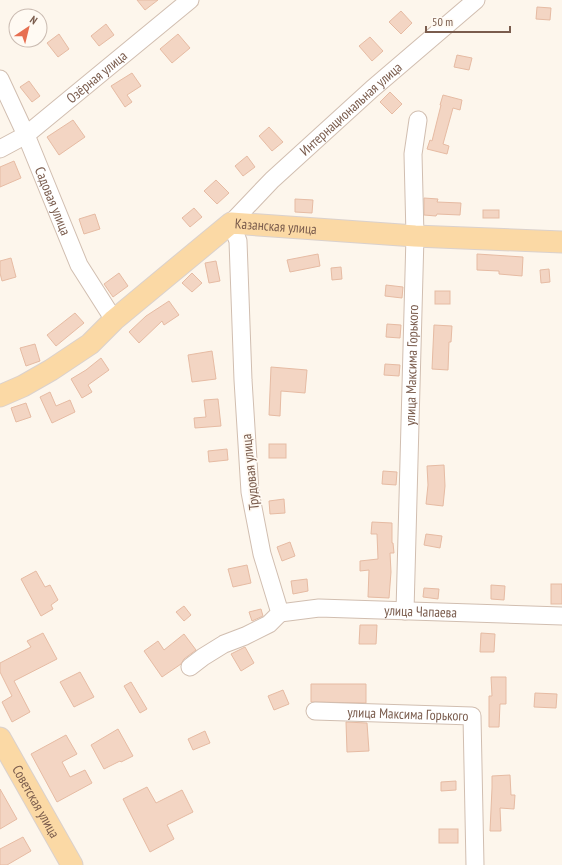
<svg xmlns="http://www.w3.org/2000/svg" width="562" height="865" font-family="'PT Sans Narrow',sans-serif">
	<rect width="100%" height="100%" fill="#fdf6ec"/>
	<g fill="#f3d5c3" stroke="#e6bba3">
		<polygon points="137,0 158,0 145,10"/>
		<polygon points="537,7 551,8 550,20 536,19"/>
		<polygon points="401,11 412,23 401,34 389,22"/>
		<polygon points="106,24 114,35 99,46 91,36"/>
		<polygon points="59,34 69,49 58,57 47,43"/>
		<polygon points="178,34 190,48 172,63 160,49"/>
		<polygon points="370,37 383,51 372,61 359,46"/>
		<polygon points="457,55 472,58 469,70 454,67"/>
		<polygon points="132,73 141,86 127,95 132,102 125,107 111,86"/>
		<polygon points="29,81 40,96 32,102 20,87"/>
		<polygon points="390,92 402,104 392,114 380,102"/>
		<polygon points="443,95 462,100 460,110 453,108 443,144 449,146 447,154 427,149 430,140 432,141 441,105 440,105"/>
		<polygon points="73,120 85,137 59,155 47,137"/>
		<polygon points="269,127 283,142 272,151 259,136"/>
		<polygon points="247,156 255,167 243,176 235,166"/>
		<polygon points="14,161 21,178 0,187 0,167"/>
		<polygon points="216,180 229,193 217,204 204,191"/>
		<polygon points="424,198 438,199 437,202 461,203 460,215 437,214 436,216 424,215"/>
		<polygon points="295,199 313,200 312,213 295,212"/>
		<polygon points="194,208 202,217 190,227 182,218"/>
		<rect x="483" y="210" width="16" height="8"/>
		<polygon points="95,214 100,229 84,234 79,219"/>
		<polygon points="318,254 320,266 290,272 287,260"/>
		<polygon points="477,254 523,257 522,276 499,274 499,271 477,270"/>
		<polygon points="11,258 16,277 2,281 0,273 0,261"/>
		<polygon points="216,261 220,281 209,283 205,263"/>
		<polygon points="341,267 342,279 332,280 331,268"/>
		<polygon points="549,269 550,282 541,283 540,270"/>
		<polygon points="119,273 128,286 113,297 104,284"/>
		<polygon points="192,273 202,283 192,292 182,283"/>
		<polygon points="386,285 403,287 402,298 385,296"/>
		<rect x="435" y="291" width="15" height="13"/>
		<polygon points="169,301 179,315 164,325 162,321 139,343 129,332 146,316"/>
		<polygon points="75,313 84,323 56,346 47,335"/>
		<polygon points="387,324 401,325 400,338 386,337"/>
		<polygon points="434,325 452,326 451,342 449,342 448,370 432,369"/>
		<polygon points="35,344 40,361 26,366 20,348"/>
		<polygon points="212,351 216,379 192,382 188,355"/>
		<polygon points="101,358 109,370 88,385 92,392 82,398 71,379 86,370"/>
		<polygon points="385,364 400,365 399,376 384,375"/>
		<polygon points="271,367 307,370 305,393 281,391 280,416 269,415"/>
		<polygon points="50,392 56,406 70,400 75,412 52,423 40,397"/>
		<polygon points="218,399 221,426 195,428 194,418 206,417 204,400"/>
		<polygon points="26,403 31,417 16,422 11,408"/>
		<rect x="269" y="444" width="17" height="14"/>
		<polygon points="227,449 228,460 209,462 208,451"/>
		<polygon points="444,465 445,486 443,506 426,504 428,485 427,466"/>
		<polygon points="383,471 397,472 396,485 382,484"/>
		<polygon points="284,499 285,513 270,514 269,501"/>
		<polygon points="372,522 392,523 392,543 393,543 394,553 390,553 391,572 389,598 368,597 369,570 360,571 360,561 378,559 377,534 371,534"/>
		<polygon points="426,534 442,536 440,548 424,545"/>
		<polygon points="290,542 295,556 282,561 277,547"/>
		<polygon points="247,565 251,583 233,587 228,569"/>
		<polygon points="36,571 45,587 50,585 58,600 51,605 53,609 41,616 21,579"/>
		<polygon points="307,579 308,591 293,594 291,581"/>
		<rect x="551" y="584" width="11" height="20"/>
		<polygon points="491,585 505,586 504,600 491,599"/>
		<polygon points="424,588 439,589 438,599 423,597"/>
		<polygon points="184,606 191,615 184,621 176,612"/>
		<polygon points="261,609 263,616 252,621 249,612"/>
		<polygon points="360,625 377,625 376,644 359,644"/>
		<polygon points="43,633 57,659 14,681 30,712 12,722 2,702 12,696 0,672 0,663 31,647 27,641"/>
		<polygon points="481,633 495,634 494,652 480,652"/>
		<polygon points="184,634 196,650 184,659 181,664 162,677 144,651 158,641 164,650"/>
		<polygon points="245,647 254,663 241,671 231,654"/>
		<polygon points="80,672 94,697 74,707 60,682"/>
		<polygon points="491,677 506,677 506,704 500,704 499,727 489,727 489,696 492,696"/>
		<polygon points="131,682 147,709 140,713 124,686"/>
		<polygon points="311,684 366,684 366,703 311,702"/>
		<polygon points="283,690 289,704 274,710 268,696"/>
		<polygon points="535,693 557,694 556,708 534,707"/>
		<polygon points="346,722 367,723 369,751 347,752"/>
		<polygon points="118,729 133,756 121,762 120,761 104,769 91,745"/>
		<polygon points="205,731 210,743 193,750 188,739"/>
		<polygon points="66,735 77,754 62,762 70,777 85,770 92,783 57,802 31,754"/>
		<polygon points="510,775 511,795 515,795 514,809 500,808 501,831 490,831 492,788 492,776"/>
		<polygon points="456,781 456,790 441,791 441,782"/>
		<polygon points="147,787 156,803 182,790 193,812 167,825 174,839 150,852 123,799"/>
		<polygon points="0,789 17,819 0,829"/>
		<rect x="439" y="829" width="19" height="14"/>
		<polygon points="23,837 31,851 7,865 0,865 0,849"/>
	</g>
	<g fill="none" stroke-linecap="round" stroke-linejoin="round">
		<g stroke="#d1beb0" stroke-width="19">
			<g id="minor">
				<path id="s1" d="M0,79L26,135L79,265L114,320"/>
				<path id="s2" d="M0,149L26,135L190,0"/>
				<path id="s3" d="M405,611L415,236L413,154L418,120"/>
				<path id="s4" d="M280,613L319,608L562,616"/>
				<path id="s5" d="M190,667L203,657L224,644L245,636L269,624L280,613L262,554L250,492L243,380L238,241L231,223L272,180L372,89L476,0"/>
				<path id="s6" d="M315,711L472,716L475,865"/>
			</g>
		</g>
		<g stroke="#dad1cd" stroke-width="23">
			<g id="major">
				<path id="s7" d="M0,396L23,386L51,370L90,344L114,320L231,223L415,236L562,242"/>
				<path id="s8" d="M0,738L72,865"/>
			</g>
		</g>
		<use href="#minor" stroke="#fff" stroke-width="17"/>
		<use href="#major" stroke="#fbd9a5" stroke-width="21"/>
	</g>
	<g text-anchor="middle" stroke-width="3.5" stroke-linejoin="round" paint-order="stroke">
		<g font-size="14" fill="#7a5c4d" stroke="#fffaf3">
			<text dy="5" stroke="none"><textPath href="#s2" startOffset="121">Озёрная улица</textPath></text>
			<text dy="5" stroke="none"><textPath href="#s5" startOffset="667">Интернациональная улица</textPath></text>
			<text dy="5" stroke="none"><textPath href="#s1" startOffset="133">Садовая улица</textPath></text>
			<text dy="5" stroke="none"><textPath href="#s7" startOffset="335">Казанская улица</textPath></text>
			<text dy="5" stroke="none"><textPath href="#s3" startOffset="246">улица Максима Горького</textPath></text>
			<text transform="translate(250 472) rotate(-96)" y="5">Трудовая улица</text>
			<text dy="5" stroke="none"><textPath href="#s4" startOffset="141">улица Чапаева</textPath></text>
			<text dy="5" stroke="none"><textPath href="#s6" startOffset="93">улица Максима Горького</textPath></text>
			<text dy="5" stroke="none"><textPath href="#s8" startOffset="73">Советская улица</textPath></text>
		</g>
	</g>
	<g transform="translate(28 28) rotate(35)"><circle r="19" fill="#fffaf3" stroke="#cabbb1"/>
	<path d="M0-3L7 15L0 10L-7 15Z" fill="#e76f51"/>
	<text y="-6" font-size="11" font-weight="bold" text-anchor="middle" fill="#7a5c4d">N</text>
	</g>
	<path d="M426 26v6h84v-6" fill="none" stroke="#7a5c4d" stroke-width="2"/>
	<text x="432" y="26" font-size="12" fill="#7a5c4d" stroke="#fffaf3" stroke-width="3" paint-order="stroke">50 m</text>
</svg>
